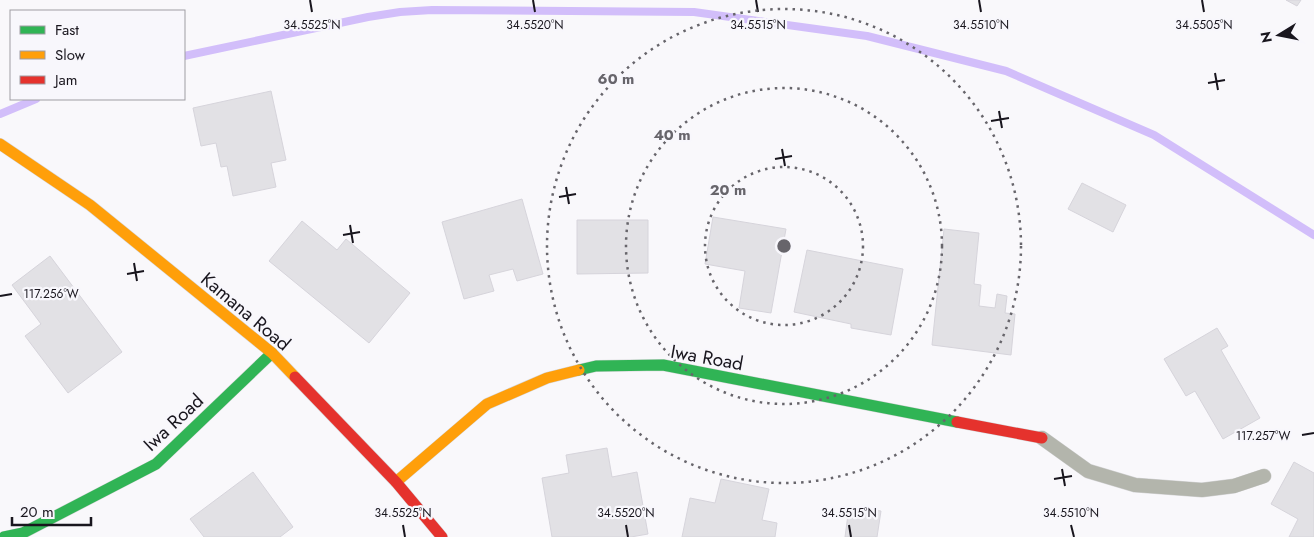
<svg xmlns="http://www.w3.org/2000/svg" width="1314" height="537" font-family="Jost,sans-serif">
	<rect width="100%" height="100%" fill="#f9f8fb"/>
	<g fill="none" stroke-linecap="round" stroke-linejoin="round">
		<g stroke="#d2befa" stroke-width="8">
			<polyline points="184,56 368,17 400,12 432,10 694,12 867,36 1006,71 1154,135 1314,235"/>
			<polyline points="0,114 36,99"/>
		</g>
	</g>
	<g fill="#e2e1e5" stroke="#d6d4db">
		<polygon points="1286,0 1301,0 1297,6"/>
		<polygon points="271,91 286,160 271,163 276,187 233,196 227,166 221,167 216,143 201,146 193,108"/>
		<polygon points="1082,183 1126,205 1113,232 1068,209"/>
		<polygon points="522,199 543,274 517,281 513,269 489,275 494,291 464,299 442,222"/>
		<polygon points="713,217 786,229 771,313 739,308 745,271 705,264"/>
		<polygon points="577,220 648,220 648,273 577,274"/>
		<polygon points="302,221 337,250 346,239 410,293 369,343 269,261"/>
		<polygon points="944,229 979,233 974,284 981,285 979,306 995,308 997,294 1007,296 1005,313 1015,314 1011,355 932,345"/>
		<polygon points="807,250 903,269 891,335 851,328 851,324 794,312"/>
		<polygon points="50,256 122,352 68,393 25,336 41,324 12,285"/>
		<polygon points="1217,328 1228,346 1221,350 1260,418 1223,439 1195,391 1186,396 1164,359"/>
		<polygon points="607,448 612,477 637,472 648,534 631,537 552,537 542,478 569,473 566,455"/>
		<polygon points="1294,462 1314,473 1314,537 1289,537 1298,519 1271,504"/>
		<polygon points="253,472 293,527 280,537 204,537 190,519"/>
		<polygon points="721,479 769,489 762,520 777,523 775,537 682,537 690,498 715,503"/>
		<polygon points="849,507 881,511 877,537 845,537"/>
	</g>
	<g fill="none" stroke-linecap="round" stroke-linejoin="round">
		<g stroke="#d5d5d7" stroke-width="15">
			<polyline id="lane" points="1042,438 1088,471 1135,485 1202,490 1234,486 1264,476"/>
		</g>
		<g stroke="#d5d5d7" stroke-width="12">
			<g id="fast">
				<polyline points="579,370 596,366 663,365 957,422"/>
				<polyline points="4,537 23,533 156,464 272,353"/>
			</g>
		</g>
		<g stroke="#d5d5d7" stroke-width="12">
			<g id="slow">
				<polyline points="0,144 90,205 272,353 295,377"/>
				<polyline points="396,482 487,404 547,378 579,370"/>
			</g>
		</g>
		<g stroke="#d5d5d7" stroke-width="12">
			<g id="jam">
				<polyline points="295,377 396,482 442,537"/>
				<polyline points="957,422 1042,438"/>
			</g>
		</g>
		<use href="#lane" stroke="#b3b5ac" stroke-width="14"/>
		<use href="#fast" stroke="#30b455" stroke-width="11"/>
		<use href="#slow" stroke="#ff9f0a" stroke-width="11"/>
		<use href="#jam" stroke="#e5322d" stroke-width="11"/>
	</g>
	<path fill="none" stroke="#19161e" stroke-width="2" d="M310,0L312,12M533,0L535,12M756,0L758,12M979,0L981,12M1202,0L1204,12M1215,73L1218,90M1208,83L1225,80M999,111L1002,128M991,121L1009,118M782,149L785,166M775,159L792,156M566,187L569,204M559,197L576,194M350,225L353,243M343,235L360,232M134,263L137,281M127,274L144,271M0,296L12,294M1302,435L1314,433M1062,469L1065,486M1054,479L1072,476M403,525L405,537M626,525L628,537M849,525L851,537M1071,525L1074,537"/>
	<g fill="none" stroke="#67656b" stroke-width="2.5" stroke-dasharray="2.5 5">
		<circle cx="784" cy="246" r="79"/>
		<circle cx="784" cy="246" r="158"/>
		<circle cx="784" cy="246" r="237"/>
	</g>
	<g text-anchor="middle" stroke-width="4.5" stroke-linejoin="round" paint-order="stroke">
		<g font-size="19" fill="#19161e" stroke="#f8f7fc">
			<text transform="translate(246 311) rotate(40)" y="7">Kamana Road</text>
			<text transform="translate(707 357) rotate(10)" y="7">Iwa Road</text>
			<text transform="translate(173 422) rotate(-43)" y="7">Iwa Road</text>
		</g>
	</g>
	<g font-size="12" text-anchor="middle" fill="#19161e" stroke="#f8f7fc" stroke-width="4.5" stroke-linejoin="round" paint-order="stroke">
		<text x="312" y="29">34.5525°N</text>
		<text x="535" y="29">34.5520°N</text>
		<text x="758" y="29">34.5515°N</text>
		<text x="981" y="29">34.5510°N</text>
		<text x="1204" y="29">34.5505°N</text>
		<text x="51" y="298">117.256°W</text>
		<text x="1263" y="440">117.257°W</text>
		<text x="403" y="517">34.5525°N</text>
		<text x="626" y="517">34.5520°N</text>
		<text x="849" y="517">34.5515°N</text>
		<text x="1071" y="517">34.5510°N</text>
	</g>
	<circle cx="784" cy="246" r="8" fill="#67656b" stroke="#f8f7fc" stroke-width="2.5"/>
	<g font-size="15" text-anchor="middle" font-weight="bold" fill="#67656b" stroke="#f8f7fc" stroke-width="4.5" stroke-linejoin="round" paint-order="stroke">
		<text x="616" y="84">60 m</text>
		<text x="672" y="140">40 m</text>
		<text x="728" y="195">20 m</text>
	</g>
	<rect x="10" y="10" width="175" height="90" fill="#f8f7fc" stroke="#9f9da3"/>
	<rect x="20" y="26" width="25" height="8" fill="#30b455" stroke="#9f9da3"/>
	<text x="55" y="35" font-size="15" fill="#19161e">Fast</text>
	<rect x="20" y="51" width="25" height="8" fill="#ff9f0a" stroke="#9f9da3"/>
	<text x="55" y="60" font-size="15" fill="#19161e">Slow</text>
	<rect x="20" y="76" width="25" height="8" fill="#e5322d" stroke="#9f9da3"/>
	<text x="55" y="85" font-size="15" fill="#19161e">Jam</text>
	<g transform="translate(1279 35) rotate(260)" stroke="#f8f7fc" stroke-width="4" paint-order="stroke">
	<path d="M0-4L9 19L0 12L-9 19Z" fill="#19161e"/>
	<text y="-8" font-size="14" font-weight="bold" text-anchor="middle" fill="#19161e">N</text>
	</g>
	<path d="M12 517v8h79v-8" fill="none" stroke="#19161e" stroke-width="2.5"/>
	<text x="20" y="517" font-size="15" fill="#19161e" stroke="#f8f7fc" stroke-width="4" paint-order="stroke">20 m</text>
</svg>
